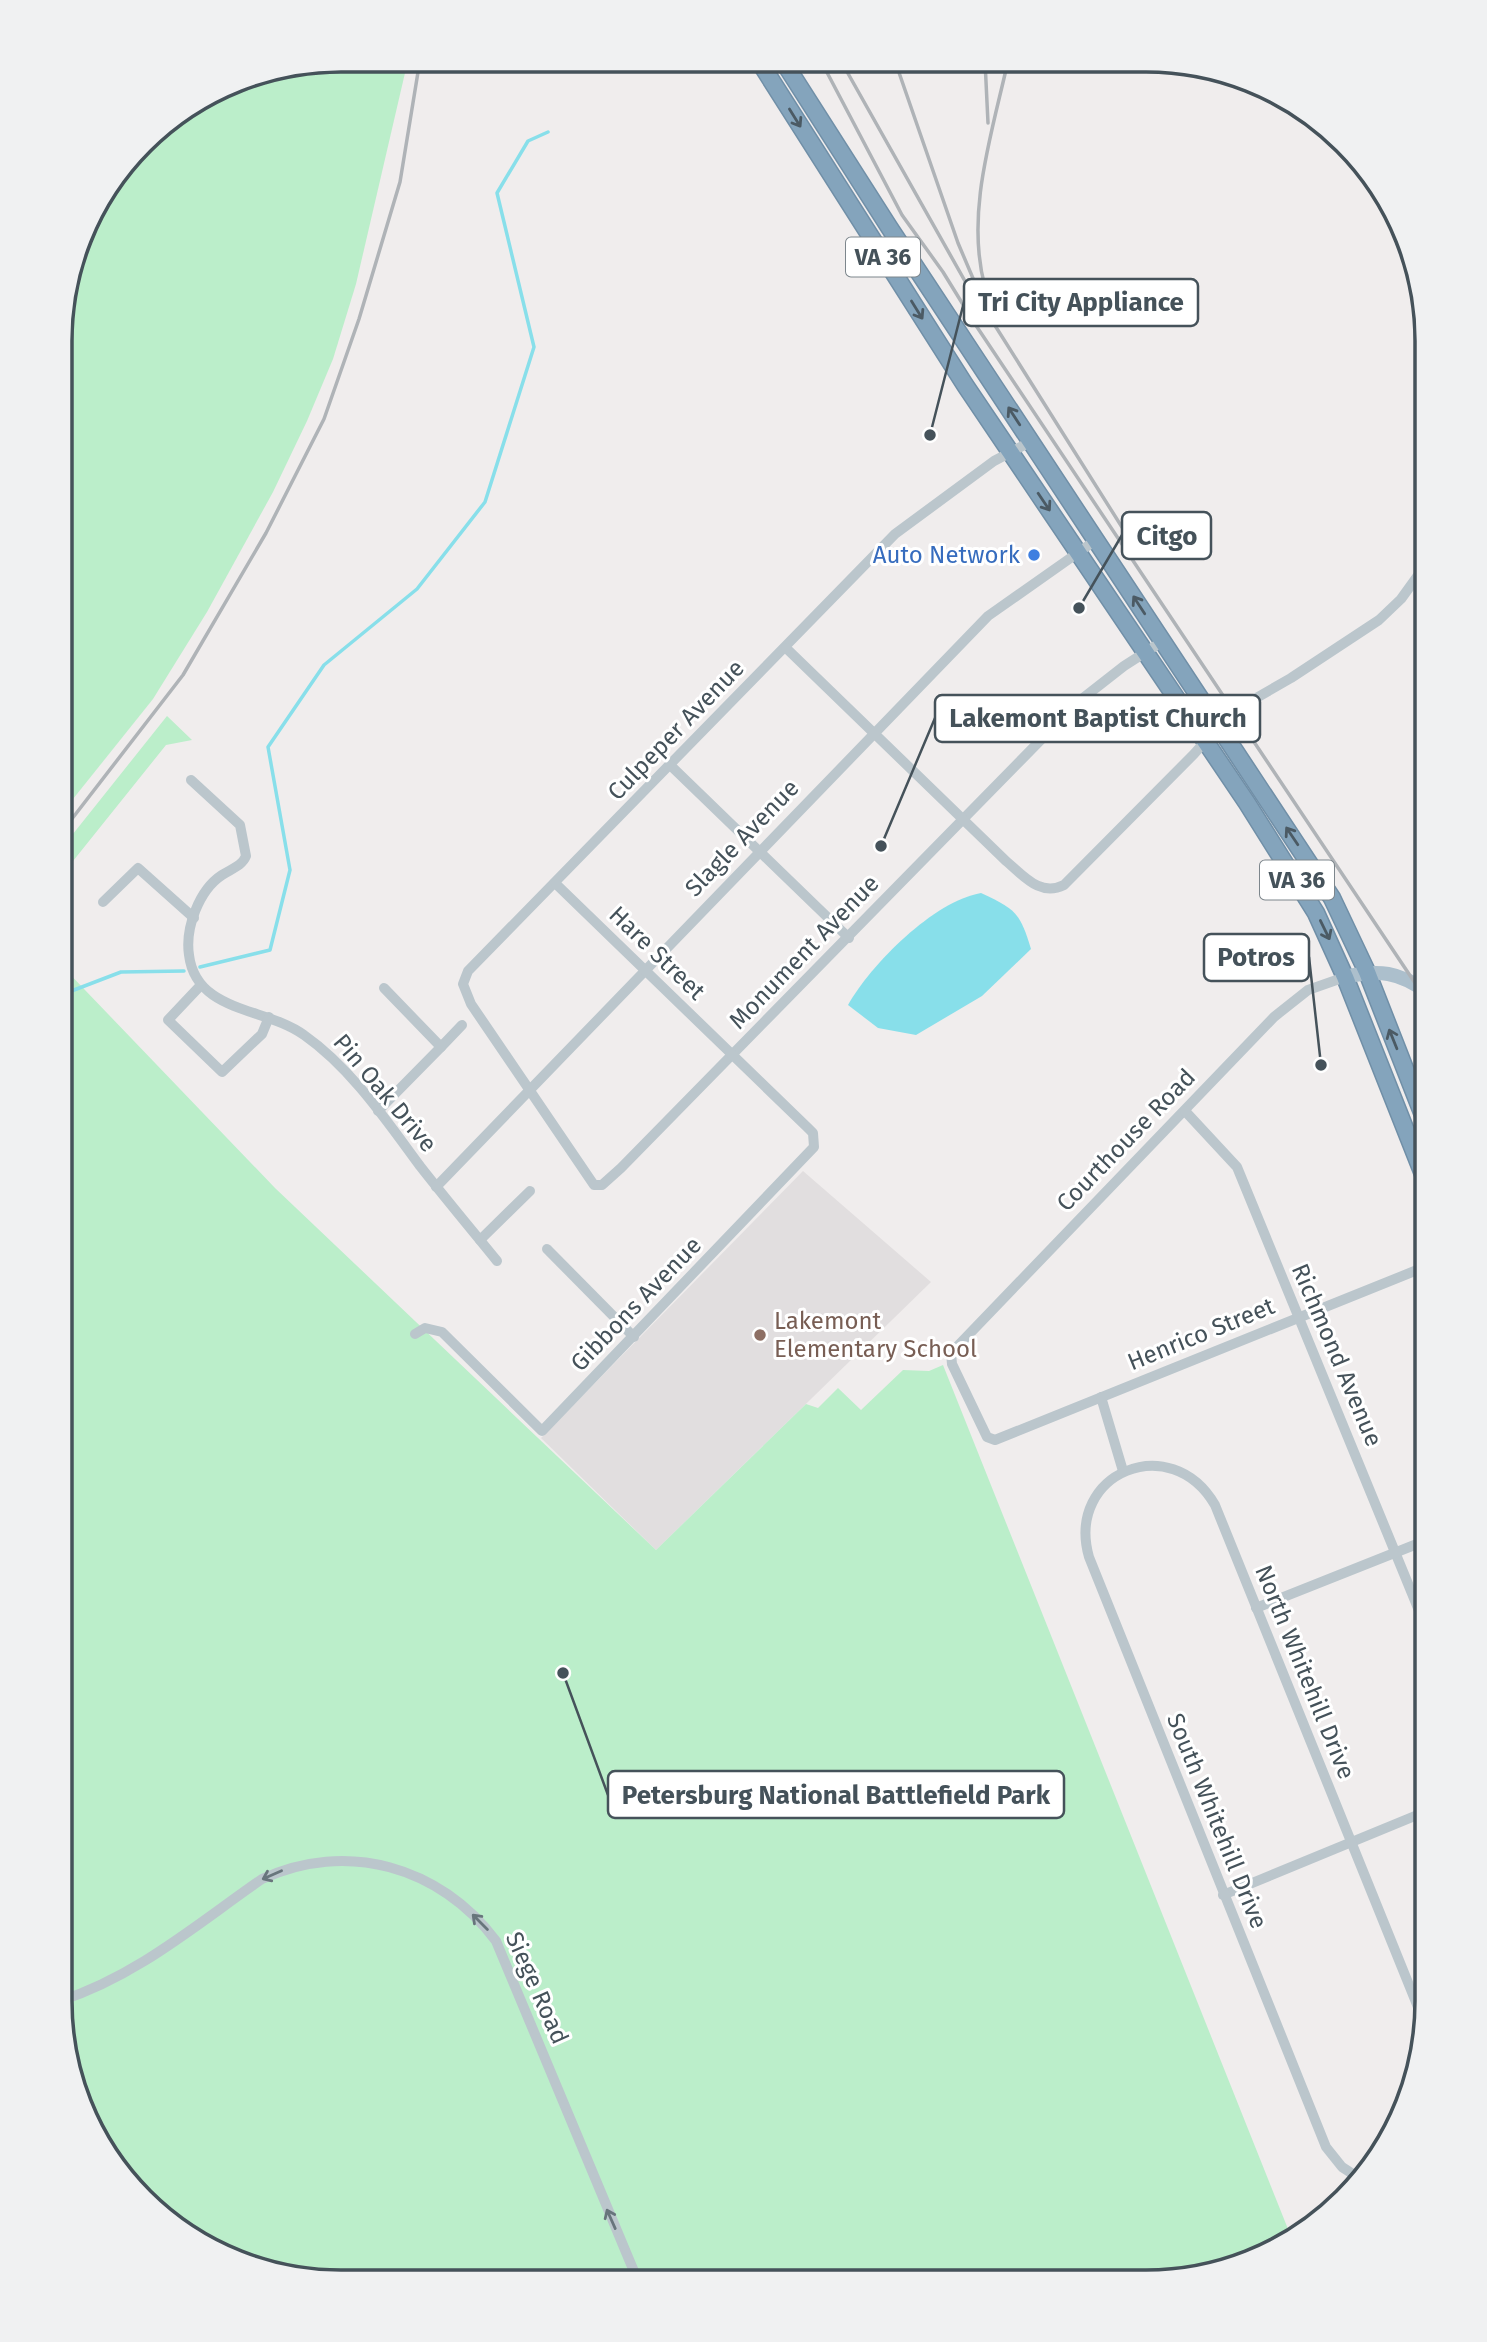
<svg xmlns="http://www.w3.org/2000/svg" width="1487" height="2342" font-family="'Fira Sans',sans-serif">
	<rect width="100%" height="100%" fill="#f0eded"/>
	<polygon fill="#e1dedf" points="803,1171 931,1282 656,1550 541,1438"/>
	<g fill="#bbeeca">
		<polygon points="340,60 408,60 356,284 333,359 307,421 273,492 207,612 153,699 61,814 62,304 89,216 155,129 233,81"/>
		<polygon points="167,716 192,740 166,745 61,876 61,849"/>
		<polygon points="61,965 275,1188 656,1550 806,1404 818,1408 838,1388 861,1410 903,1370 929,1371 943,1365 1292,2239 1254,2261 1147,2282 304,2280 233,2261 170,2225 118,2173 81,2109 60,2002"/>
	</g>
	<path fill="#88dfea" d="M981,893C1015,909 1020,912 1031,949L982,996L916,1035L878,1028L848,1005C871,964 934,901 981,893Z"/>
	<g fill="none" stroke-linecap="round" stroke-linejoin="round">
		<g stroke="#88dfea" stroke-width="3.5">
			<polyline points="200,967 270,950 290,870 268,747 324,665 417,589 485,502 534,347 497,193 528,141 548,132"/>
			<polyline points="61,995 121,972 184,971"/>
		</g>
		<g stroke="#708fa7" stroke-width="19">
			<g id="highway">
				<polyline points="759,61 965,385 1247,803 1316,913 1345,977 1427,1184"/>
				<polyline points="783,61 889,227 1332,898 1367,972 1427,1125"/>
			</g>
		</g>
		<g stroke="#bbc6cc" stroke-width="10">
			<polyline points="1030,442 994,461 895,534 468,971 463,984 471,1004 594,1185 602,1185 621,1168 1078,702 1124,666 1163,641"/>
			<path d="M786,648L1006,861C1024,876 1040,897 1064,885L1194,754L1230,713L1291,678L1379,620L1401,599L1427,563"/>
			<polyline points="670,765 849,938"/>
			<path d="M191,780L240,825L246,856C242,866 231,869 222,875C199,890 185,928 189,955C196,1013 266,1007 304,1035C351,1068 386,1120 420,1166C445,1198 471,1229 497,1261"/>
			<polyline points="103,902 138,868 194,918"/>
			<polyline points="1345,977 1308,990 1274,1017 951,1353 952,1364 987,1437 995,1440 1427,1266"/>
			<polyline points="201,985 168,1020 222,1072 262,1034 269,1017"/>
			<polyline points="441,1047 462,1025"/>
			<polyline points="378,1111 441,1047 384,988"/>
			<polyline points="1185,1111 1237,1167 1427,1630"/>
			<polyline points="436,1187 988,616 1096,540"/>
			<polyline points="480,1240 530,1191"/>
			<polyline points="547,1249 634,1337"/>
			<polyline points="415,1334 425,1328 442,1332 542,1431 814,1147 813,1133 807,1127 556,884"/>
			<polyline points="1101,1397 1123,1471"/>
			<polyline points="1256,1608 1427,1540"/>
			<polyline points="1223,1895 1427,1811"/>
			<path d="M60,2001C137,1976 197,1924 262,1879C346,1840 440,1866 496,1941L638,2281"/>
			<path d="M1362,2180L1342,2167L1326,2147L1089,1557C1065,1473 1171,1429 1215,1505L1426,2027"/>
		</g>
		<path stroke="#acbfcc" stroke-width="14" d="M1345,977C1379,969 1399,972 1427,992"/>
		<use href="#highway" stroke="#84a4bc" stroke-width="16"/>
		<g stroke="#afb3b7" stroke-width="3.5">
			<polyline points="821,61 902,215 943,272 975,324 1427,1001"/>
			<polyline points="841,61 970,290"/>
			<polyline points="895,61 958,243 989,316 1137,551"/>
			<polyline points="985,61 988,123"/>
			<path d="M985,287C965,214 992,133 1008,61"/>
			<polyline points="61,833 183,675 266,533 324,419 359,319 400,182 420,60"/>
		</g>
	</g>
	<defs><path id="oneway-shaft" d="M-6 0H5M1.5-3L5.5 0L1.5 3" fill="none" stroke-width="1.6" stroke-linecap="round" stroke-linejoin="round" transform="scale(1.75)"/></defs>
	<g stroke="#4b5a64">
		<use href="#oneway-shaft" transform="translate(795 118) rotate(58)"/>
		<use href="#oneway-shaft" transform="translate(917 310) rotate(58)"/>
		<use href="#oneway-shaft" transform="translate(1014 416) rotate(-123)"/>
		<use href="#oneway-shaft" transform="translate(1044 502) rotate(56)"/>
		<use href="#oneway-shaft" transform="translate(1139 605) rotate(-123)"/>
		<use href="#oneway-shaft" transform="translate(1292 836) rotate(-124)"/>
		<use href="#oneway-shaft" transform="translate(1325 930) rotate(64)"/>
		<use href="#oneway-shaft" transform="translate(1393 1039) rotate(-112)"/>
	</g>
	<g stroke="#68757c">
		<use href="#oneway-shaft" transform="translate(272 1875) rotate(156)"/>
		<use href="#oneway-shaft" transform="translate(480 1922) rotate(-135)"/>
		<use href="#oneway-shaft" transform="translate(611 2219) rotate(-114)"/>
	</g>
	<circle fill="#3f7fe0" stroke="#fff" stroke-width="2.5" cx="1034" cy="555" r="7"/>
	<circle fill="#8d6e63" stroke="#fff" stroke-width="2.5" cx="760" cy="1335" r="7"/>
	<g text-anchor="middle" stroke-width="6" stroke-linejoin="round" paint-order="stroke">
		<g fill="#fff" stroke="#7d868c" stroke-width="2">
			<rect x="846" y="237.5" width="74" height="39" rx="5"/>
			<rect x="1260" y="860.5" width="74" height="39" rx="5"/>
		</g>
		<g font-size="23" font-weight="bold" fill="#45525a">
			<text x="883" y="265">VA 36</text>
			<text x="1297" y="888">VA 36</text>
		</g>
		<g font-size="24" fill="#366cbe" stroke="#fff" text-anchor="end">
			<text x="1020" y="563">Auto Network</text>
		</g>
		<g font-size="24" fill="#45525a" stroke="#fff">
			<text transform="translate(676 730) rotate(-46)" y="8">Culpeper Avenue</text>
			<text transform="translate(742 838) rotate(-46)" y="8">Slagle Avenue</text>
			<text transform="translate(804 952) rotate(-46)" y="8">Monument Avenue</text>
			<text transform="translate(657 953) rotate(44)" y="8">Hare Street</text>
			<text transform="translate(385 1093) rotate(50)" y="8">Pin Oak Drive</text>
			<text transform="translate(1126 1140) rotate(-46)" y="8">Courthouse Road</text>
			<text transform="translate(636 1304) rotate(-46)" y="8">Gibbons Avenue</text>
			<text transform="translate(1201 1334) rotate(-22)" y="8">Henrico Street</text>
			<text transform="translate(1337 1355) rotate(67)" y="8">Richmond Avenue</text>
			<text transform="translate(1305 1672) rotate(68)" y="8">North Whitehill Drive</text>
			<text transform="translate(1217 1821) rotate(68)" y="8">South Whitehill Drive</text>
			<text transform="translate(537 1988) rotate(66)" y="8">Siege Road</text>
		</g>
		<g font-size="24" fill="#785e54" stroke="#fff" text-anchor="start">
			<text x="774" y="1329">Lakemont<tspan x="774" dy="28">Elementary School</tspan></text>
		</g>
	</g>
	<path d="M0 0H1487V2342H0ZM341 72H1146A269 269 0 0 1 1415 341V2001A269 269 0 0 1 1146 2270H341A269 269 0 0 1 72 2001V341A269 269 0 0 1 341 72Z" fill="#f0f1f2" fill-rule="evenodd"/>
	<path fill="none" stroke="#45525a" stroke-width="3.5" d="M341 72H1146A269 269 0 0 1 1415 341V2001A269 269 0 0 1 1146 2270H341A269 269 0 0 1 72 2001V341A269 269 0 0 1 341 72Z"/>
	<path fill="none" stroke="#45525a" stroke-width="2.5" d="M930 435L964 302M1079 608L1122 535M881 846L935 718M1321 1065L1309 957M563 1673L608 1795"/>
	<g fill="#45525a" stroke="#fff" stroke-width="2.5">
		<circle cx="930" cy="435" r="7"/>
		<circle cx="1079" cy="608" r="7"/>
		<circle cx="881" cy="846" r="7"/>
		<circle cx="1321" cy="1065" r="7"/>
		<circle cx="563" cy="1673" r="7"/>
	</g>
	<g fill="#fff" stroke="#45525a" stroke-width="2.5">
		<rect x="964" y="279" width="234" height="47" rx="7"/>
		<rect x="1122" y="512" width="89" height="47" rx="7"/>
		<rect x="935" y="695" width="325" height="47" rx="7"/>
		<rect x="1204" y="934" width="105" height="47" rx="7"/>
		<rect x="608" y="1771" width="456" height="47" rx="7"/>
	</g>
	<g font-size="26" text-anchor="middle" font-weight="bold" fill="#45525a">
		<text x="1081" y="311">Tri City Appliance</text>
		<text x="1167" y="545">Citgo</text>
		<text x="1098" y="727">Lakemont Baptist Church</text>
		<text x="1256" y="966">Potros</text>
		<text x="836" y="1804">Petersburg National Battlefield Park</text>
	</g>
</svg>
